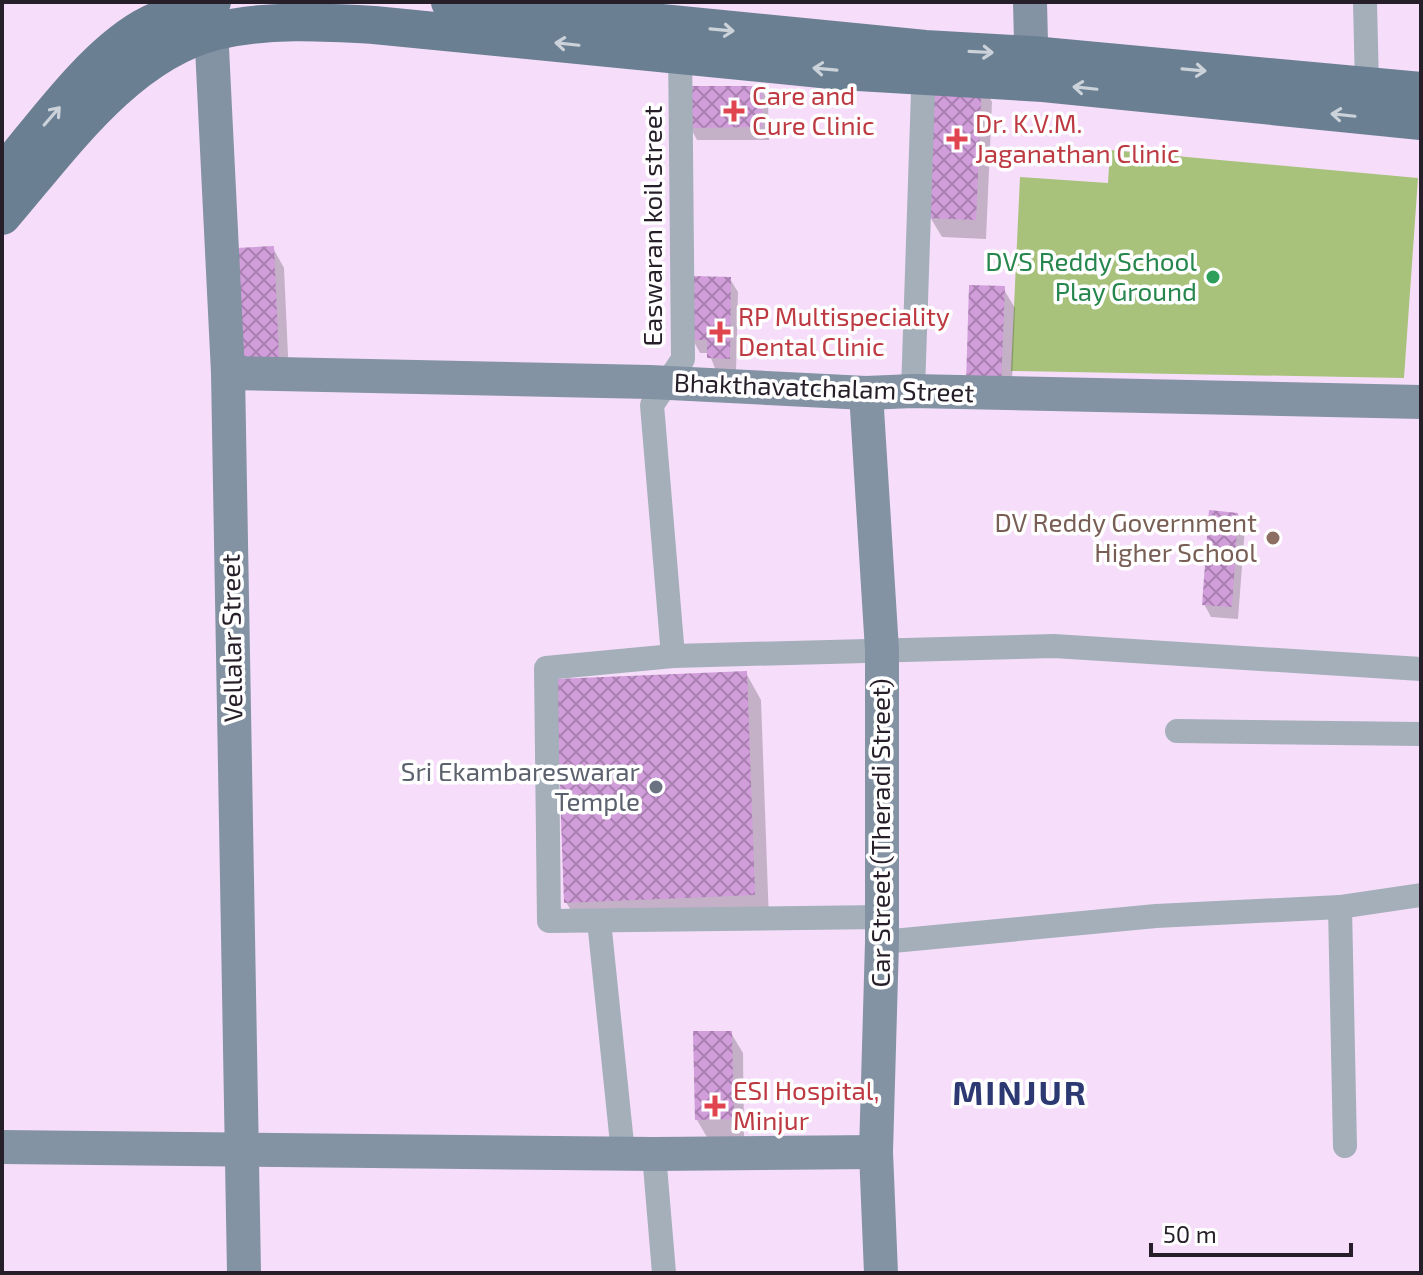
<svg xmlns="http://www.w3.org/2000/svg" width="1423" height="1275" font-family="'Exo 2',sans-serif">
	<defs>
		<pattern id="building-cross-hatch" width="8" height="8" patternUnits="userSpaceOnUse" patternTransform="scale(2)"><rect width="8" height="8" fill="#d19dda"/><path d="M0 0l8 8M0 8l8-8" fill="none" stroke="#a97fb1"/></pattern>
	</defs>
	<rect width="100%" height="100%" fill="#f6defa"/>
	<polygon fill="#a8c27c" points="1110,150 1418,178 1404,378 1011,371 1020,177 1108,183"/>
	<g fill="#0003">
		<polygon points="981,82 992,102 986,239 942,237 930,217"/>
		<polygon points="761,88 768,101 769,140 697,140 690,127"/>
		<polygon points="273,248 284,268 289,377 254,379"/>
		<polygon points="730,279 738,292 736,371 716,371 709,353 700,353 693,340"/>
		<polygon points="1003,288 1015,308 1011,405 979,404"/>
		<polygon points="1237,514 1245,527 1238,619 1211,617 1204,604"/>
		<polygon points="746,673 761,700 769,921 581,928 566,902"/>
		<polygon points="731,1033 743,1053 744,1138 708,1139 697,1120"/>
	</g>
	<g fill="url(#building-cross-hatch)">
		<polygon points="934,78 982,80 976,220 928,218"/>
		<polygon points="687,86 762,86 762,127 688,128"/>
		<polygon points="274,246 279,358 241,359 236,248"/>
		<polygon points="693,276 731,277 730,359 707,358 707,340 691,340"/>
		<polygon points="969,285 1005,286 1001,386 966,385"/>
		<polygon points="1209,510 1238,513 1232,607 1202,605"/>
		<polygon points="747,671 755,895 564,903 556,679"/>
		<polygon points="693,1031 732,1031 734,1119 695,1120"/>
	</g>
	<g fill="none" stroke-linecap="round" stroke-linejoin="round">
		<g stroke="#a4afba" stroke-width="24">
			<polyline points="1365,2 1367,87"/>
			<polyline points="913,391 924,62"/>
			<polyline points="673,656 652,405 683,359 680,44"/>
			<polyline points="1177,731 1421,734"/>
			<polyline points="1340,907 1345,1146"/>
			<polyline points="882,917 549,921 546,668 673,656 1054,646 1421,669"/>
			<polyline points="599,921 623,1153"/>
			<polyline points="882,942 1156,916 1340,907 1421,895"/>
			<polyline points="654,1154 664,1273"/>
		</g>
		<g stroke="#8393a3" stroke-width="34">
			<polyline points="1030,2 1032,82"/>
			<polyline points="210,7 228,373 244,1273"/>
			<polyline points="228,373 650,382 866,393 913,391 1421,402"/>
			<polyline points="866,393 882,650 882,942 876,1152 881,1273"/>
			<polyline points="2,1147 654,1154 876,1152"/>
		</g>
		<g stroke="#6b7f93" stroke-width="38">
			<polyline points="450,2 925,49 1032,55 1421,91"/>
			<path d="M2,175C42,128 90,59 143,28C164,16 189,8 212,2"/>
			<path d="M2,216C60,149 126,53 216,31C267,19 321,22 374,25L841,71L1043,83L1421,121"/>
		</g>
	</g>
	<defs><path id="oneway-shaft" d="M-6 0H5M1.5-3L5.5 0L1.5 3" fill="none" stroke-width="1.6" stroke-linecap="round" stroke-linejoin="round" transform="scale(2)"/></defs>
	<g stroke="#cbd2d9">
		<use href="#oneway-shaft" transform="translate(722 30) rotate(5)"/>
		<use href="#oneway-shaft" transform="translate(567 44) rotate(-174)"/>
		<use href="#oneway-shaft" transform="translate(981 52) rotate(3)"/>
		<use href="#oneway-shaft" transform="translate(825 69) rotate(-175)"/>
		<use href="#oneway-shaft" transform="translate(1194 70) rotate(5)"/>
		<use href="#oneway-shaft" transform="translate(1085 88) rotate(-174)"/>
		<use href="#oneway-shaft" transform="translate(1343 115) rotate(-174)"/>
		<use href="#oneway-shaft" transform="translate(52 116) rotate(-49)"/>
	</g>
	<g fill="#e0444e" stroke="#fff" stroke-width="3">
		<path d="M730 99h8v8h8v8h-8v8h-8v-8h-8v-8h8z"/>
		<path d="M953 127h8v8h8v8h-8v8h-8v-8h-8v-8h8z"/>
		<path d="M716 320h8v8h8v8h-8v8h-8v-8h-8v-8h8z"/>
		<path d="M711 1094h8v8h8v8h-8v8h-8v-8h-8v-8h8z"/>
	</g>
	<circle fill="#2e9e5b" stroke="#fff" stroke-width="3" cx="1213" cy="277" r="8"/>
	<circle fill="#8d6e63" stroke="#fff" stroke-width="3" cx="1273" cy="538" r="8"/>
	<circle fill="#6b7280" stroke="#fff" stroke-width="3" cx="656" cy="787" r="8"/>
	<g text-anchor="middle" stroke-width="7" stroke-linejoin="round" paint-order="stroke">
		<g font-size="26" fill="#be3a42" stroke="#fff" text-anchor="start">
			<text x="752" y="105">Care and<tspan x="752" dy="30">Cure Clinic</tspan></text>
			<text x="975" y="133">Dr. K.V.M.<tspan x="975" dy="30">Jaganathan Clinic</tspan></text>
			<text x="738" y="326">RP Multispeciality<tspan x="738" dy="30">Dental Clinic</tspan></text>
			<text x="733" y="1100">ESI Hospital,<tspan x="733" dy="30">Minjur</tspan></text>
		</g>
		<g font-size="26" fill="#261e28" stroke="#fff">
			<text transform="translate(653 226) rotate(-90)" y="9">Easwaran koil street</text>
			<text transform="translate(824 388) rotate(2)" y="9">Bhakthavatchalam Street</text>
			<text transform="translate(232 638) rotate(-91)" y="9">Vellalar Street</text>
			<text transform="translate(881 833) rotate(-90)" y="9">Car Street (Theradi Street)</text>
		</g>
		<g font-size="26" fill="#27864d" stroke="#fff" text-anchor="end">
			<text x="1197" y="271">DVS Reddy School<tspan x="1197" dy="30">Play Ground</tspan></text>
		</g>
		<g font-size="26" fill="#785e54" stroke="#fff" text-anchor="end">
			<text x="1257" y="532">DV Reddy Government<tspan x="1257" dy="30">Higher School</tspan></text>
		</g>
		<g font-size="26" fill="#5b616d" stroke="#fff" text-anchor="end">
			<text x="640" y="781">Sri Ekambareswarar<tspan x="640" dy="30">Temple</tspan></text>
		</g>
		<g font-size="34" font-weight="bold" letter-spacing="2" fill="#2c3973" stroke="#fff">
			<text x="1020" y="1105">MINJUR</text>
		</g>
	</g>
	<rect width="1423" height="1275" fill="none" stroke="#261e28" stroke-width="8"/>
	<path d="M1151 1243v12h200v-12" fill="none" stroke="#261e28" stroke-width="4"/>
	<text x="1163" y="1243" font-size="24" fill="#261e28" stroke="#ffffff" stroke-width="6" paint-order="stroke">50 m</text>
</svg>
